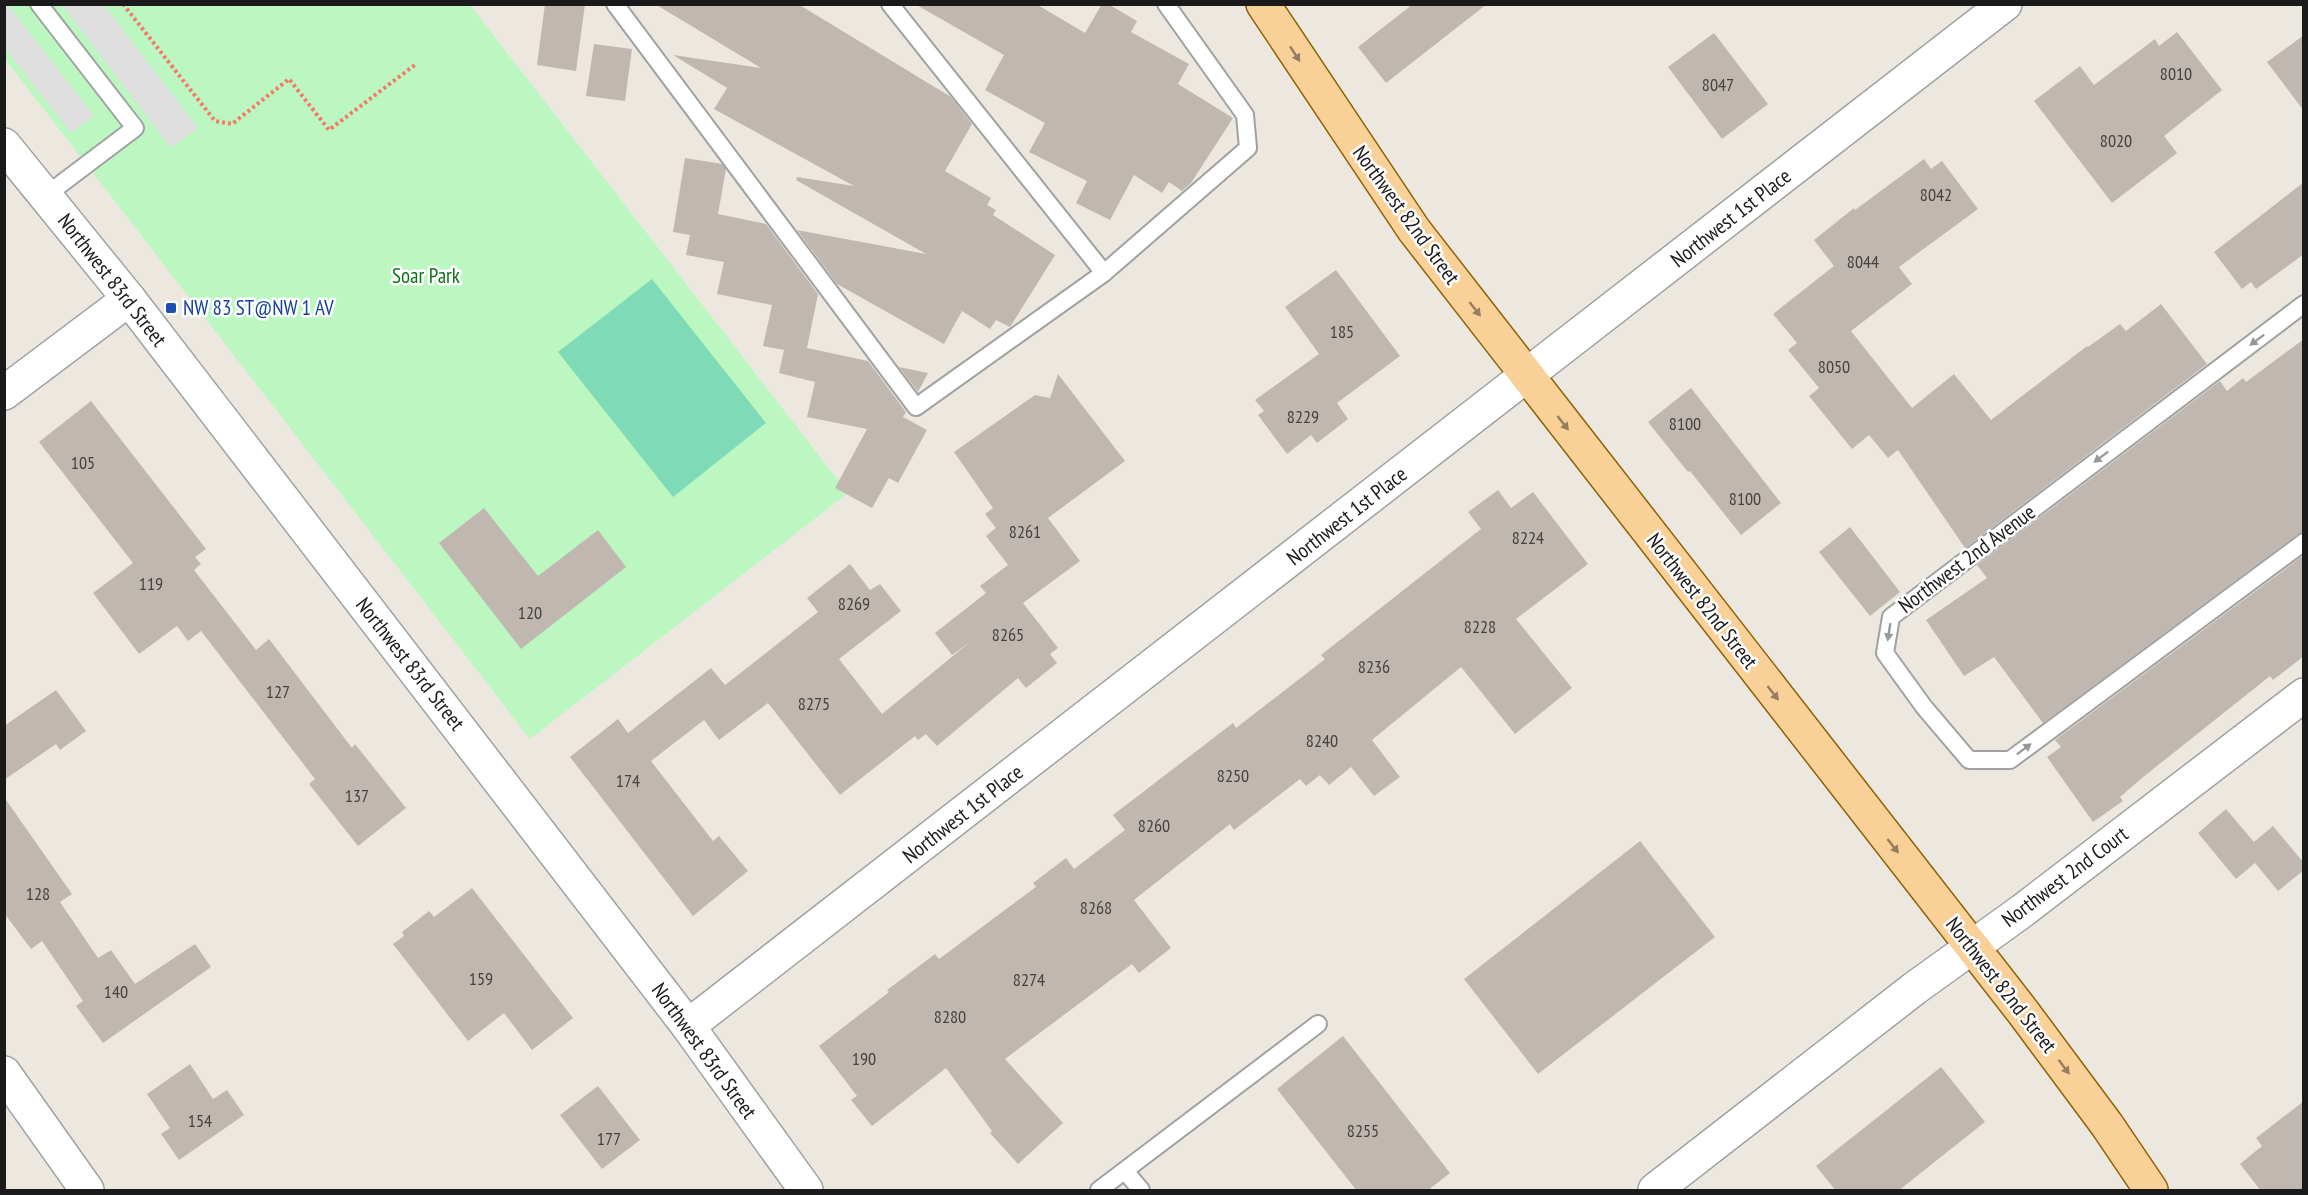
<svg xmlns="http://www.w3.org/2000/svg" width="2308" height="1195" font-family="'PT Sans Narrow',sans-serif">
	<rect width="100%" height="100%" fill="#ece8e0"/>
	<polygon fill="#bcf7c1" points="5,5 470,5 848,493 530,739 5,59"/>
	<polygon fill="#7fdab8" points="652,279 766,423 673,497 558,352"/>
	<g fill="#dedede">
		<polygon points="5,4 8,5 94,116 71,133 5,48"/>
		<polygon points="62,5 104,5 198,128 171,148"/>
	</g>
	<g fill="#c0b8b0">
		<polygon points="545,4 585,4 576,71 537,65"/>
		<polygon points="655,4 798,4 951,97 972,124 945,171 991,198 987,205 996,210 993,215 1055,255 1010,327 996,320 990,329 962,311 944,344 837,284 797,230 926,254 796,180 797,177 854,186 714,109 727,88 673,55 761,68"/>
		<polygon points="915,4 1036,4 1085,33 1102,4 1108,4 1137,21 1131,32 1189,64 1178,84 1233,118 1191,183 1182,191 1169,182 1162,193 1134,175 1110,220 1076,203 1087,181 1029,152 1045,123 985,90 1004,55"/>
		<polygon points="1413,4 1487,4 1386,83 1358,47"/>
		<polygon points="2177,32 2222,90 2164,136 2177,153 2112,203 2034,101 2080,66 2094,85 2155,39 2159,46"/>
		<polygon points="1714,33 1768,104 1722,139 1668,67"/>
		<polygon points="2304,35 2304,111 2267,62"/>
		<polygon points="594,44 632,49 625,101 586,96"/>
		<polygon points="685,158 722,164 726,169 718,214 766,224 818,294 807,348 868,361 906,412 903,417 927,430 898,483 889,478 872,508 835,488 867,429 807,417 815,382 779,373 784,350 763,346 772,305 717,294 724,262 686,255 690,235 673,232"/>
		<polygon points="1924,159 1931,169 1942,161 1978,209 1899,267 1912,284 1851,331 1912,408 1954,374 1991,420 2087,346 2088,347 2120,324 2126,331 2161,304 2207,364 1965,548 1898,450 1888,458 1869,435 1852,449 1809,396 1819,388 1788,350 1797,343 1773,314 1834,266 1814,240 1854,208 1855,210"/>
		<polygon points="2304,182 2304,254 2256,289 2251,282 2242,289 2214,252"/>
		<polygon points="1336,270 1400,356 1337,403 1348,419 1317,443 1311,435 1287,454 1258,415 1264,411 1255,400 1319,354 1285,307"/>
		<polygon points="2304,339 2304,532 2298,534 2043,723 1994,657 1964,676 1926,620 1987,578 1977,565 2220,381 2227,391 2243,378 2246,382"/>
		<polygon points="899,367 928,373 918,392"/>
		<polygon points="1058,374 1125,461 1048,518 1080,561 1023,603 1058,648 1050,654 1057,663 1026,688 1018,678 937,746 926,734 918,740 915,736 840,795 768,703 719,740 704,720 651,761 713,841 719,836 748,871 693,916 570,757 618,719 628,733 711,668 725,685 818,612 807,598 850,564 870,590 880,584 901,611 839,659 882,714 970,642 952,655 935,633 986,593 980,586 1008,565 986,536 996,528 985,514 993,508 954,452 1035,395 1050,398"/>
		<polygon points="1691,388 1781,503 1741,535 1690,471 1688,472 1648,422"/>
		<polygon points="91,401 206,549 195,557 201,564 194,570 256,650 269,639 352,748 355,744 406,808 358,846 309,784 315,779 201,631 188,641 177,626 139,654 93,593 133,563 39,442"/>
		<polygon points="1498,490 1511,508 1533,492 1588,564 1516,619 1572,688 1515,734 1461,667 1372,740 1400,777 1374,796 1351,767 1329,785 1320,775 1306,786 1300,779 1234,830 1230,824 1134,900 1171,948 1139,973 1132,964 1005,1059 1063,1123 1018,1164 990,1133 992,1131 946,1068 872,1126 851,1100 857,1096 819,1046 889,992 887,990 935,954 939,959 1036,887 1033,883 1066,858 1074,869 1125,830 1113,815 1233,723 1236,728 1325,659 1321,655 1481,529 1468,512"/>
		<polygon points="484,508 538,576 598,530 626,567 521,649 439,543"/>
		<polygon points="1850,527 1900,592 1870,616 1819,552"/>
		<polygon points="2304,555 2304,656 2273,680 2270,676 2142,778 2120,797 2123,801 2093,822 2047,757 2061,747 2055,740"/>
		<polygon points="56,690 86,731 60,750 56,744 4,780 4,726"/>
		<polygon points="4,797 72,894 60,902 98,958 111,950 135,984 195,944 211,967 103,1043 76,1006 83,1001 42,941 31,949 4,913"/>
		<polygon points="2226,809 2254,842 2273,826 2304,863 2304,870 2278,891 2255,863 2236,879 2198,833"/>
		<polygon points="1640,841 1715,937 1538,1074 1464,979"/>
		<polygon points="472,888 573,1018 532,1050 504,1013 468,1041 393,944 404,936 402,932 429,911 434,917"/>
		<polygon points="1343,1036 1450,1173 1427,1191 1357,1191 1277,1089"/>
		<polygon points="190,1064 213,1099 227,1090 244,1115 179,1160 161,1134 170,1128 147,1094"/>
		<polygon points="1941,1067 1985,1122 1898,1191 1836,1191 1816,1166"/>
		<polygon points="598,1086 640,1140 602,1169 560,1115"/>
		<polygon points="2304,1101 2304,1191 2261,1191 2240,1164 2262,1146 2256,1138"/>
	</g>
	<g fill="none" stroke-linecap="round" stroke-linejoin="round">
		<g stroke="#a1a1a1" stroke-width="20">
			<g id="service">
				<polyline points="39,4 135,128 45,196"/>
				<polyline points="615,4 916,407 1104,273 1248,148 1245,115 1166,4"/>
				<polyline points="890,4 1104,273"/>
				<polyline points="2304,304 1891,617 1885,653 1924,707 1969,760 2010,760 2304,542"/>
				<polyline points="1125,1171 1141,1190"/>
				<polyline points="1099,1190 1318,1024"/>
			</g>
		</g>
		<g stroke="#a1a1a1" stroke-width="36">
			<g id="minor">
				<polyline points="4,145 129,299 688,1026 806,1190"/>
				<polyline points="4,393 129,299"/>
				<polyline points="688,1026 2005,4"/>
				<polyline points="4,1073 87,1190"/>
				<polyline points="1655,1190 1915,988 2022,911 2304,695"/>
			</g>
		</g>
		<g stroke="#8d6204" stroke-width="36">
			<polyline id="primary" points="1263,4 1414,230 2023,1012 2107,1125 2151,1190"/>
		</g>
		<polyline stroke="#f57868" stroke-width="4" stroke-dasharray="3 3" stroke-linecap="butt" points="123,4 215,121 232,124 289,79 329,130 416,64"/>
		<use href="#service" stroke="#fff" stroke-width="16"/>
		<use href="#minor" stroke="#fff" stroke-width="33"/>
		<use href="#primary" stroke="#f9d098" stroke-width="33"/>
	</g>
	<defs><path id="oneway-solid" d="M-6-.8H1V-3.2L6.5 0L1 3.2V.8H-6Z" transform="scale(1.5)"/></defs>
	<g fill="#957e5f">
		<use href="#oneway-solid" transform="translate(1295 54) rotate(57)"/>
		<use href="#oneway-solid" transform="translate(1475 309) rotate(52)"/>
		<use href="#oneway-solid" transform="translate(1563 423) rotate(52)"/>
		<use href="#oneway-solid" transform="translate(1773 693) rotate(52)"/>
		<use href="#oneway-solid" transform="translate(1893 846) rotate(52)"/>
		<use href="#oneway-solid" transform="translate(2064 1067) rotate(53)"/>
	</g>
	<g fill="#989898">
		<use href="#oneway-solid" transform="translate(2257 340) rotate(143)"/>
		<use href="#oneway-solid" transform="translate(2101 457) rotate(143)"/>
		<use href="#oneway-solid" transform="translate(1889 632) rotate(99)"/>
		<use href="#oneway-solid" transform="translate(2024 749) rotate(-37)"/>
	</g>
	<rect fill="#1a4fb4" stroke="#fff" stroke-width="2" x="165" y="302" width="12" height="12" rx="3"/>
	<g text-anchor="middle" stroke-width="5" stroke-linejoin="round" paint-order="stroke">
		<g font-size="18" fill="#444240">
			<text x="2176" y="80">8010</text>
			<text x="1718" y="91">8047</text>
			<text x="2116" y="147">8020</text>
			<text x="1936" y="201">8042</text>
			<text x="1863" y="268">8044</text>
			<text x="1342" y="338">185</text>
			<text x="1834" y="373">8050</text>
			<text x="1303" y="423">8229</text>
			<text x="1685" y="430">8100</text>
			<text x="83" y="469">105</text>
			<text x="1745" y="505">8100</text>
			<text x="1025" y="538">8261</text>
			<text x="1528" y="544">8224</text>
			<text x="151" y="590">119</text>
			<text x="854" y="610">8269</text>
			<text x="530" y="619">120</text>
			<text x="1480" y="633">8228</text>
			<text x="1008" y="641">8265</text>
			<text x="1374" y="673">8236</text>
			<text x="278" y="698">127</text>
			<text x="814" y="710">8275</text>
			<text x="1322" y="747">8240</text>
			<text x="1233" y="782">8250</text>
			<text x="628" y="787">174</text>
			<text x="357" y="802">137</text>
			<text x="1154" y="832">8260</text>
			<text x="38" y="900">128</text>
			<text x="1096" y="914">8268</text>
			<text x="481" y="985">159</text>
			<text x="1029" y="986">8274</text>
			<text x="116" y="998">140</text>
			<text x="950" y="1023">8280</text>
			<text x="864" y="1065">190</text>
			<text x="200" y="1127">154</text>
			<text x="1363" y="1137">8255</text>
			<text x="609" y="1145">177</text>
		</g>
		<g font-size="21" fill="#1a1a1a" stroke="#fff">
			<text transform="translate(1406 215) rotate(54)" y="7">Northwest 82nd Street</text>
			<text transform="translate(1731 218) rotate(-38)" y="7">Northwest 1st Place</text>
			<text transform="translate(112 280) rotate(52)" y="7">Northwest 83rd Street</text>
			<text transform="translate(1347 516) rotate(-38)" y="7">Northwest 1st Place</text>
			<text transform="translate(1967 559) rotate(-37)" y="7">Northwest 2nd Avenue</text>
			<text transform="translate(1702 601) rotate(52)" y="7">Northwest 82nd Street</text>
			<text transform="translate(410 664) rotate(52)" y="7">Northwest 83rd Street</text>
			<text transform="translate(963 814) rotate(-38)" y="7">Northwest 1st Place</text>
			<text transform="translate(2065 877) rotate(-37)" y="7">Northwest 2nd Court</text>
			<text transform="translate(2001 985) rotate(52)" y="7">Northwest 82nd Street</text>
			<text transform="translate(704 1051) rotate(54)" y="7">Northwest 83rd Street</text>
		</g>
		<g font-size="21" fill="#0e7318" stroke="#fff">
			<text x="426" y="283">Soar Park</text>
		</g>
		<g font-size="21" fill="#164399" stroke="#fff" text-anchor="start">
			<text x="183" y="315">NW 83 ST@NW 1 AV</text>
		</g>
	</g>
	<rect width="2308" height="1195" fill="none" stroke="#1a1a1a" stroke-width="12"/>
</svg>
